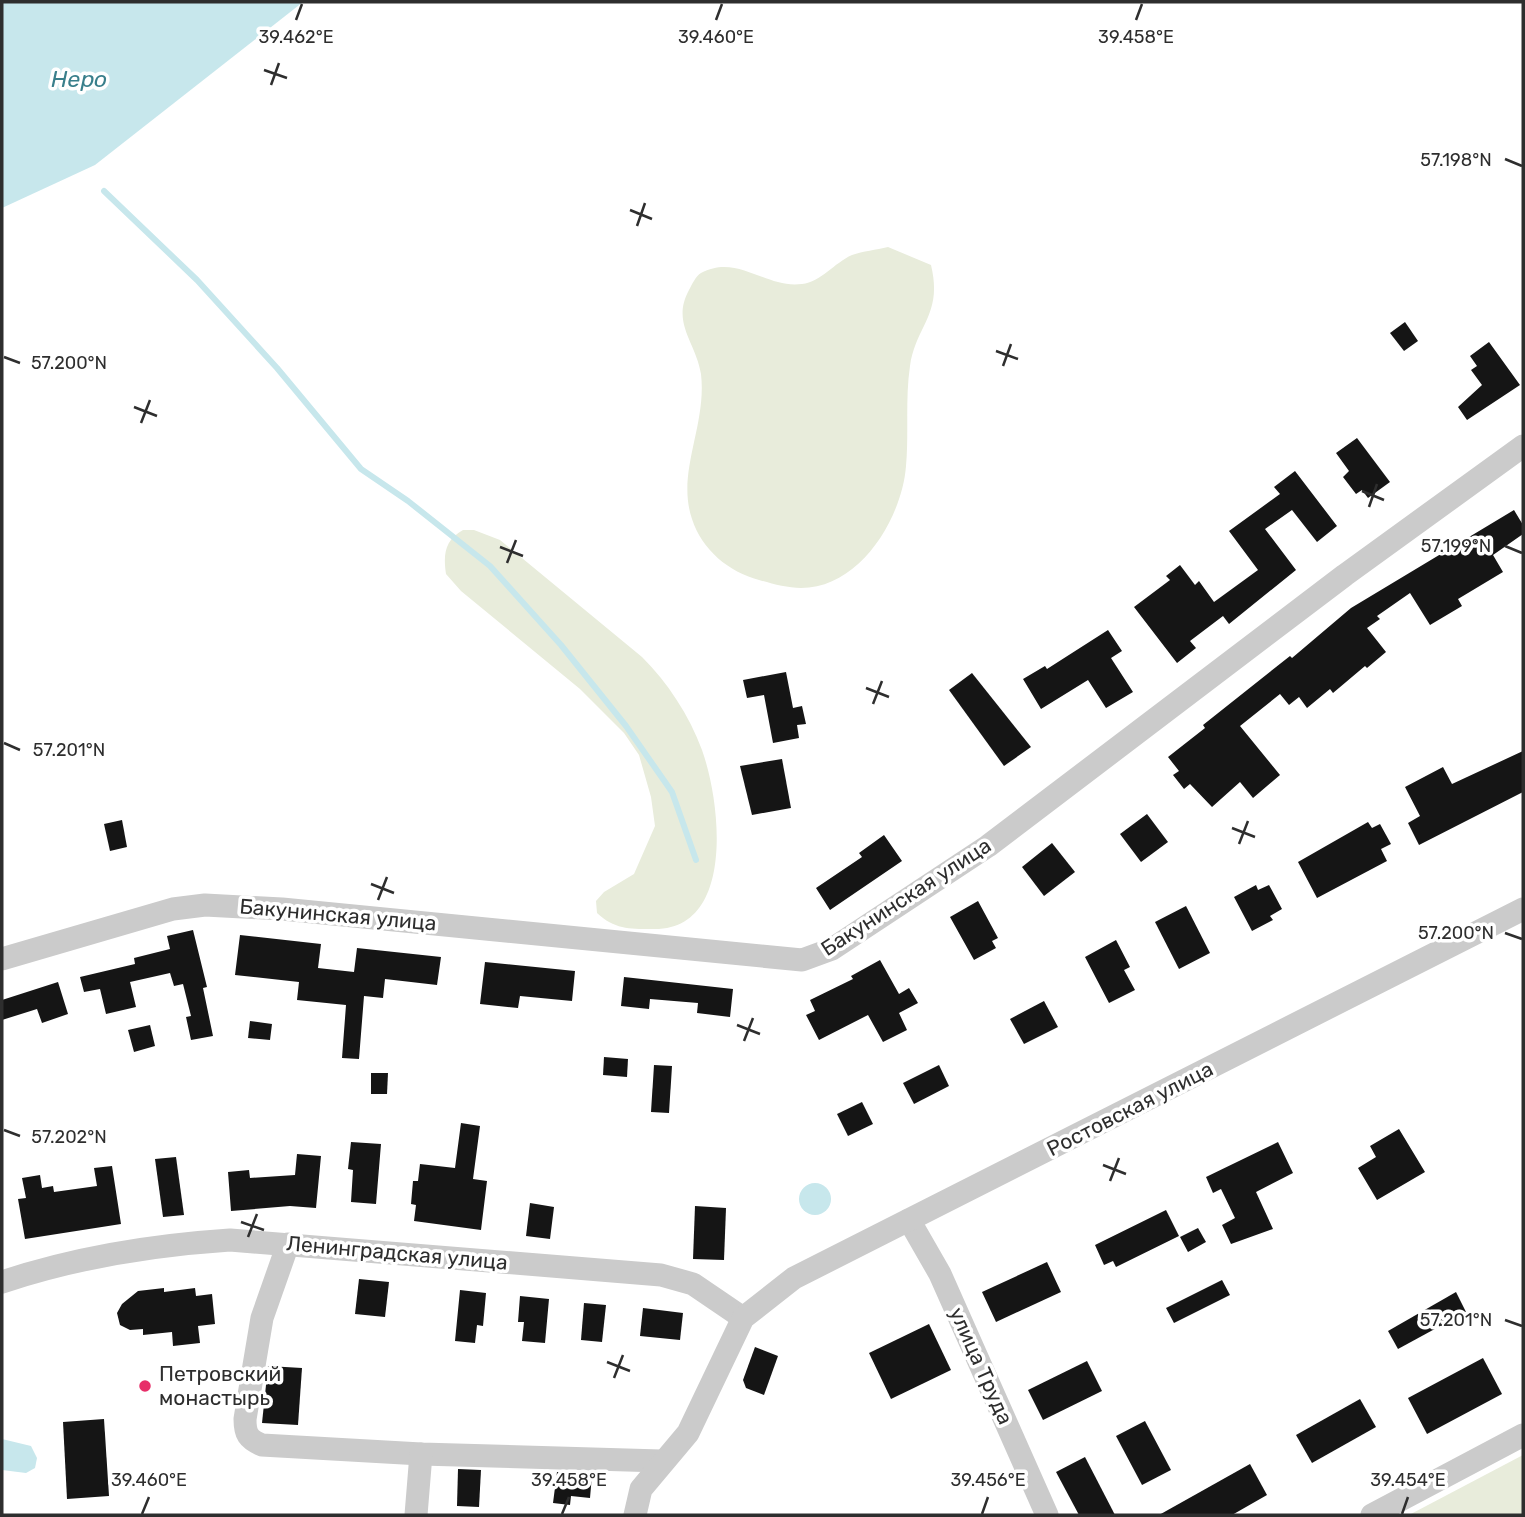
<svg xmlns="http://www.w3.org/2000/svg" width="1525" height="1517" font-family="Rubik,sans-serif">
	<rect width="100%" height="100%" fill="#fff"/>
	<g fill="#e8ecdb">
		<path d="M888,247L931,265C943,315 916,325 910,366C905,399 909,433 906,466C902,518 860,588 801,588C787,588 773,584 759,580C729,572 702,550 692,519C676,472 707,426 701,374C696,342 671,323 689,290C692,284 696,276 701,273C738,253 765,289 802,284C821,282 834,263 852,255C863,251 876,250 888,247Z"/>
		<path d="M463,530H474L500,540L642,657C668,683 689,715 702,750C721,803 736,933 651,929C629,929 614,929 597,913L596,901L604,892L634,874L655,826L651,797L639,755L624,733L580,689L461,591L446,574C443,554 445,540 463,530Z"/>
		<polygon points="1523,1455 1523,1515 1409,1515"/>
	</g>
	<g fill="#c7e7ec">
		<polygon points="2,2 303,2 95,165 2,208"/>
		<circle cx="815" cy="1199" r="16"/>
		<polygon points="2,1439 31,1446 37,1458 35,1468 26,1473 2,1470"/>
	</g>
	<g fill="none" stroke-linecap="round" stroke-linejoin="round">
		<polyline stroke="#c7e7ec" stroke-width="6" points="104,191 197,280 277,368 361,469 408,501 490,566 561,645 626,726 672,792 696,860"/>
	</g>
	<g fill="#151515">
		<polygon points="1405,322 1418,341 1404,351 1390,333"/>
		<polygon points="1489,342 1520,385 1467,420 1458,407 1482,385 1471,370 1477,366 1470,356"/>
		<polygon points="1357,438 1390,482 1368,498 1362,490 1356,494 1343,477 1349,471 1336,453"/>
		<polygon points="1295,471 1337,526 1317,542 1292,510 1265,529 1296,570 1229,624 1223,616 1190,641 1196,648 1177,663 1134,607 1170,580 1166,576 1180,565 1195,585 1199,581 1214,602 1258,570 1229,531 1280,494 1274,487"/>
		<polygon points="1514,510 1523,525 1523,534 1493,555 1503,572 1458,599 1462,606 1430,625 1410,593 1377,616 1380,619 1367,628 1386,652 1367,668 1365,666 1333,693 1330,689 1307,708 1299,697 1289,705 1280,694 1240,726 1280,775 1253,798 1240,782 1212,807 1190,784 1184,789 1173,775 1179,771 1168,757 1205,728 1203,725 1290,656 1292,658 1351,608"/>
		<polygon points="1108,630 1122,651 1111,658 1133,692 1106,708 1088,680 1041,709 1023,679 1045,666 1047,669"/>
		<polygon points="786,672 793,708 802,706 806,724 797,725 799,738 773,743 764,695 747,698 743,680"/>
		<polygon points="972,673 1031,747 1004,766 949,690"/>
		<polygon points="1523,751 1523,792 1419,845 1408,823 1420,816 1405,787 1443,767 1452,784"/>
		<polygon points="782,759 791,808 752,815 740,766"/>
		<polygon points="1147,814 1168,842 1141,862 1120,834"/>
		<polygon points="122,820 127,847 110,851 104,824"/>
		<polygon points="1368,822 1372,828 1380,824 1391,844 1381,849 1387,861 1317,898 1298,862"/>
		<polygon points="884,835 902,861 830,910 816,888 862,857 859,853"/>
		<polygon points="1052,843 1075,872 1044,896 1022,867"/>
		<polygon points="1256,885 1258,890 1269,885 1282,909 1270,916 1273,920 1252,931 1234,897"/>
		<polygon points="978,901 998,938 992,941 996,948 974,960 950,917"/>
		<polygon points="1186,906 1210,953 1179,969 1155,922"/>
		<polygon points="193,930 207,987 203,988 213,1036 191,1040 186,1017 191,1016 183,984 174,986 170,973 130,982 136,1007 106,1014 100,989 84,992 80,977 135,964 134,958 170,949 167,936"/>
		<polygon points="240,935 321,944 318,968 354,972 357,948 441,957 437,985 385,979 383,998 364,996 359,1059 342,1058 346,1005 297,1000 299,982 235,975"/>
		<polygon points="1116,940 1130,967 1124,970 1135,990 1109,1003 1085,957"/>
		<polygon points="880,960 899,994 909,988 918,1003 899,1013 907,1030 883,1042 868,1015 819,1040 806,1015 815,1011 810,1000 853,979 851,976"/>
		<polygon points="485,962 575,971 572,1001 520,996 518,1008 480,1004"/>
		<polygon points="624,977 733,989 730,1017 697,1013 698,1003 650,999 649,1009 621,1006"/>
		<polygon points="58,982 68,1014 42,1023 37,1009 2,1020 2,1000"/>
		<polygon points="1044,1001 1058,1027 1024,1044 1010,1019"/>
		<polygon points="250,1021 272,1024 270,1040 248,1038"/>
		<polygon points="150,1025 155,1046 134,1052 128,1030"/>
		<polygon points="604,1057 628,1059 627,1077 603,1075"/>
		<polygon points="654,1065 672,1066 669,1113 651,1112"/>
		<polygon points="939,1065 949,1086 914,1104 903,1083"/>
		<polygon points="371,1073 388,1073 387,1094 371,1094"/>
		<polygon points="862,1102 873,1124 848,1136 837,1114"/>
		<polygon points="461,1123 480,1126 473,1179 487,1181 481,1230 414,1221 416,1205 411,1204 413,1181 418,1181 420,1164 455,1168"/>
		<polygon points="1399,1129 1425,1172 1377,1200 1358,1168 1376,1157 1370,1146"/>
		<polygon points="351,1142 381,1144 376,1204 351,1202 353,1170 348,1169"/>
		<polygon points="1278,1142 1293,1173 1256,1192 1273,1229 1231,1244 1222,1225 1235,1218 1221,1189 1213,1193 1206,1177"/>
		<polygon points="297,1154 321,1156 316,1208 290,1206 231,1211 228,1172 249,1170 250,1178 295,1175"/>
		<polygon points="176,1157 184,1215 163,1217 155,1159"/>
		<polygon points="112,1166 121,1224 25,1239 18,1199 26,1198 22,1178 40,1175 42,1188 53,1186 54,1192 97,1186 94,1168"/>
		<polygon points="530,1203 554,1207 550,1239 526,1236"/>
		<polygon points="695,1206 726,1208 724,1260 693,1259"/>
		<polygon points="1166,1210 1179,1236 1116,1267 1113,1261 1104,1265 1095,1245"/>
		<polygon points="1198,1228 1206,1242 1188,1252 1180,1237"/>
		<polygon points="1047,1262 1061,1292 996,1322 982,1292"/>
		<polygon points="359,1279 389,1282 385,1317 355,1314"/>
		<polygon points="1222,1280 1230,1295 1174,1323 1166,1308"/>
		<polygon points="164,1288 164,1292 195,1288 196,1296 212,1294 215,1324 198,1326 200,1343 173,1346 172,1332 143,1335 143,1329 130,1330 120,1325 117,1313 122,1304 138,1291"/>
		<polygon points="460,1290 486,1293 483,1326 477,1325 475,1343 455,1341"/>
		<polygon points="1456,1292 1466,1312 1398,1349 1388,1331"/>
		<polygon points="520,1296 549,1299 545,1343 522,1341 524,1322 518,1322"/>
		<polygon points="584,1303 606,1305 602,1342 581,1340"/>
		<polygon points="643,1308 683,1313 680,1340 640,1336"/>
		<polygon points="929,1324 951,1370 891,1399 869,1353"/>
		<polygon points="755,1347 778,1356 764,1395 746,1388 743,1380"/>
		<polygon points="1483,1358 1502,1394 1427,1434 1408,1398"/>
		<polygon points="1087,1361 1102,1391 1043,1420 1028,1390"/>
		<polygon points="268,1366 302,1368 298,1425 262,1423"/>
		<polygon points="1360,1399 1376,1427 1312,1463 1296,1435"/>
		<polygon points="104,1419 109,1496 67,1499 63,1422"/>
		<polygon points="1145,1421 1171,1470 1142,1485 1116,1436"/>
		<polygon points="1085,1457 1115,1515 1079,1515 1056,1472"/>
		<polygon points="1250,1464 1267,1495 1232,1515 1159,1515"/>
		<polygon points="458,1469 481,1470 479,1507 457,1506"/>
		<polygon points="557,1472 592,1475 590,1498 571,1496 570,1505 553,1503"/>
	</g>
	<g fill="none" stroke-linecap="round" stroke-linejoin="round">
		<g stroke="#cbcbcb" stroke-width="23">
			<polyline points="2,959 173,909 205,905 282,909 802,960 832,949 988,846 1345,575 1523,446"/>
			<polyline points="909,1220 940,1274 1047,1515"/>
			<path d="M288,1244L262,1318L245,1419C245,1434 248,1439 262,1445L421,1454L661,1461"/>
			<path d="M2,1282C74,1258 154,1245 230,1240L661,1275L693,1284L743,1318"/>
			<polyline points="416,1515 421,1454"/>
			<polyline points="635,1515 641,1489 688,1433 743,1318 794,1278 1523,909"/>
			<polyline points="1372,1515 1523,1435"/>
		</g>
	</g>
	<path fill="none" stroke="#2e2e2e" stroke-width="2.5" d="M296,20L302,4M716,20L722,4M1136,20L1142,4M264,70L287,78M271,85L279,63M1505,159L1522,166M630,210L652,219M637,226L645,203M996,351L1018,359M4,357L20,363M1003,366L1011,344M134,407L157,416M141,423L150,400M1362,491L1384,500M1369,507L1377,484M1505,546L1522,553M500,547L523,556M507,563L516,540M866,688L889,697M873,704L882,681M4,743L20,750M1232,828L1255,837M1239,844L1248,821M371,884L394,893M378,900L387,877M1505,933L1522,939M737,1025L760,1034M744,1041L753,1018M4,1130L20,1136M1103,1165L1126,1174M1110,1181L1119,1158M241,1222L264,1230M248,1237L257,1214M1505,1320L1522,1326M607,1362L630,1371M614,1378L623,1355M142,1514L149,1497M562,1514L569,1497M982,1514L988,1497M1402,1514L1408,1497"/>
	<circle fill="#e72e69" stroke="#fff" stroke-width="2.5" cx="145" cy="1386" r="7"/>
	<g text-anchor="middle" stroke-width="7" stroke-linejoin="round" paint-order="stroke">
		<g font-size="21" fill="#2e2e2e" stroke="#fff">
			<text transform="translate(906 897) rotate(-33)" y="7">Бакунинская улица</text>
			<text transform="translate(338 915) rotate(5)" y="7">Бакунинская улица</text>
			<text transform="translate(1130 1109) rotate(-27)" y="7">Ростовская улица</text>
			<text transform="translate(397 1253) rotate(5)" y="7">Ленинградская улица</text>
			<text transform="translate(981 1366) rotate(66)" y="7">улица Труда</text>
		</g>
		<g font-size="21" fill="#2e2e2e" stroke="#fff" text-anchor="start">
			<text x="159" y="1381">Петровский<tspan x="159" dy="24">монастырь</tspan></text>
		</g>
		<g font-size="23" font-style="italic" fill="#397f8b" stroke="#fff">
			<text x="79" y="87">Неро</text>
		</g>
	</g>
	<g font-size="18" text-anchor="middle" fill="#2e2e2e" stroke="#fff" stroke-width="7" stroke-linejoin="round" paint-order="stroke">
		<text x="296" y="43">39.462°E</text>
		<text x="716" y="43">39.460°E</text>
		<text x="1136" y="43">39.458°E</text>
		<text x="1456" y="166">57.198°N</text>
		<text x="69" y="369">57.200°N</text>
		<text x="1456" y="552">57.199°N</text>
		<text x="69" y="756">57.201°N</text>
		<text x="1456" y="939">57.200°N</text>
		<text x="69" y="1143">57.202°N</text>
		<text x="1456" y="1326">57.201°N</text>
		<text x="149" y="1486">39.460°E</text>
		<text x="569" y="1486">39.458°E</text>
		<text x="988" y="1486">39.456°E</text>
		<text x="1408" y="1486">39.454°E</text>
	</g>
	<rect width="1525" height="1517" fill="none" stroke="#2e2e2e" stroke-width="7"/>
</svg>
